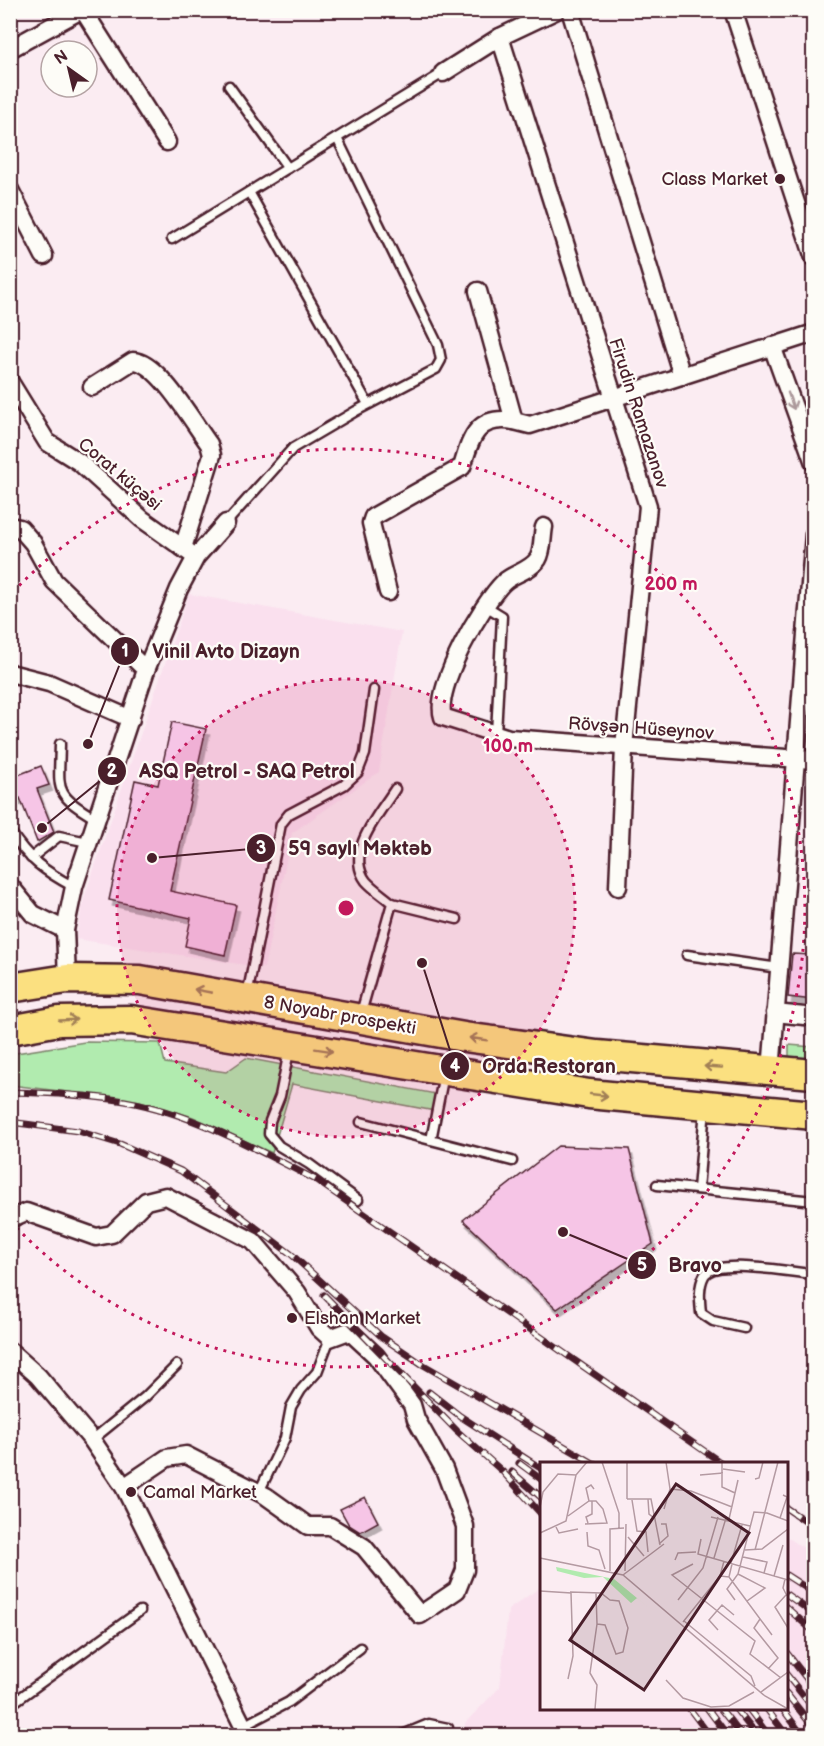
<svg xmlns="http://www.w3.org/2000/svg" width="824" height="1746" font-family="'Balsamiq Sans',sans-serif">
	<defs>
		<filter id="shadow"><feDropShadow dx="3.5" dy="6" stdDeviation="0" flood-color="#0004"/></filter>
	</defs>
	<rect width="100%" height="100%" fill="#fbecf2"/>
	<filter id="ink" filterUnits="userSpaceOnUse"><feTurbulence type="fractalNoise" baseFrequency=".0167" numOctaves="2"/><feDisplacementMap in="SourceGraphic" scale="12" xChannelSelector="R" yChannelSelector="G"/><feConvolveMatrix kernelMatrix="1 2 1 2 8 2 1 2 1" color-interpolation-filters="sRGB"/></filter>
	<g filter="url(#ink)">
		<g fill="#fae0ee">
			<polygon points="189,594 402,632 379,772 292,833 264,968 76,939 83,901"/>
			<polygon points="787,1537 813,1554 813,1735 465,1735 465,1723 500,1687 508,1610 542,1586 542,1708 786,1708"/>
		</g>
		<g fill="#b1ebaf" stroke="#7e856d" stroke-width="1.5">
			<polygon points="85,1042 160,1043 165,1063 226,1072 246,1058 436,1094 435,1111 292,1084 272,1153 193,1117 140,1101 11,1085 10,1054"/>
			<polygon points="789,1045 813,1047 813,1059 789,1057"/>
		</g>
		<g fill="#f6c5e6" stroke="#4a1f2b" stroke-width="1.5" filter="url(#shadow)">
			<polygon points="172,722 206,729 170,891 236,905 225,955 185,946 191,918 109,900 135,780 158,785"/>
			<polygon points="41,766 49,785 37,789 54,832 37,842 20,798 13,801 10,778"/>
			<polygon points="792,954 813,955 813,1000 788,997"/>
			<polygon points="558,1146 629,1149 653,1244 557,1309 463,1220"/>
			<polygon points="365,1497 378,1522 360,1532 349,1525 340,1509"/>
		</g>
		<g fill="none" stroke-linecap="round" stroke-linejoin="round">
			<g stroke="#4a1f2b" stroke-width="13">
				<g id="lane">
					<polyline points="229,86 288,168"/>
					<polyline points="249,192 368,404"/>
					<polyline points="172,239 443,73"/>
					<polyline points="226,523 293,448 356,411 436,369 441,360 438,345 337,138"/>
					<polyline points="484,605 502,616 496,734"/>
					<path d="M60,744C59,792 53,793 96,819"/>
					<path d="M10,831C28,859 44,871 74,887"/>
					<polyline points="31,858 59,836 88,842"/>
					<polyline points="392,903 457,919"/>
					<polyline points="687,955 779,968"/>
					<polyline points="247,996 281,824 289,814 344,785 358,772 365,754 374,690"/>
					<path d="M361,1013L392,903C384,896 373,889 366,881C344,852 380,813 395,789"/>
					<polyline points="289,1051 280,1096 270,1121 269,1134 279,1146 309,1164 358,1200"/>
					<polyline points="361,1122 512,1161"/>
					<polyline points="431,1140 444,1074"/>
					<polyline points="657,1185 814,1201"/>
					<polyline points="698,1189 705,1109"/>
					<path d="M744,1328L713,1321L701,1313C700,1302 698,1287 704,1276C715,1257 793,1273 814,1274"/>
					<polyline points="92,1440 145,1397 177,1365"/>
					<polyline points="259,1492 285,1438 291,1407 301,1390 317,1372 330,1338"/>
					<polyline points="10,1705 140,1611"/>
					<polyline points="243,1726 289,1702 360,1648"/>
					<polyline points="400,1736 429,1724 448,1728 448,1736"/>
				</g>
			</g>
			<g stroke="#4a1f2b" stroke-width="21">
				<g id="street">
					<polyline points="83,10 167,142"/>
					<polyline points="570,10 682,376"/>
					<polyline points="733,10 814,258"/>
					<polyline points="500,37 648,506 624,747 618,887"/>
					<polyline points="10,49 81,10"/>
					<polyline points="443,73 500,37 557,10"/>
					<polyline points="10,190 44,256"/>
					<polyline points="478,291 514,421 530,425 814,333"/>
					<polyline points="772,346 814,463"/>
					<polyline points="10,382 47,442 79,462 142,519 190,553"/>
					<path d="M92,387L133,361C158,361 194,424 209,444L212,455L183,548"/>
					<polyline points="10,526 20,528 33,543 54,581 146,670"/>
					<path d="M544,527C542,537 543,551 538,559C530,571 514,573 504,582C482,603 433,689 443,717L509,738L814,760"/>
					<path d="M388,592L371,523L373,517L462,467C471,438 476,415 514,421"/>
					<polyline points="10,673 49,683 131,719"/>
					<polyline points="10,886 33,914 65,930"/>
					<polyline points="67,979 65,930 74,887 146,670 179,589 196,557 226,523"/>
					<polyline points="775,1013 814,1017"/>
					<polyline points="771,1071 814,534"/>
					<polyline points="10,1219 26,1212 96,1237 112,1234 146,1201 166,1196 253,1241 297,1292 319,1328 330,1338 349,1331 376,1356 412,1405 416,1419 444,1469 465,1526 465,1570 457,1590 420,1615 364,1547 330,1526 308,1526 266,1496 186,1455 167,1458 124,1487"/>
					<polyline points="10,1351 38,1376 92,1440 124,1487 248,1736"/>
					<polyline points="10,1732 13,1736"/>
				</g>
			</g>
			<g stroke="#4a1f2b" stroke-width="33">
				<g id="highway">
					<polyline points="10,988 67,979 140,980 464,1037 597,1055 814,1074"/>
					<polyline points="10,1030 59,1021 131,1020 589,1094 814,1115"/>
				</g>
			</g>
			<use href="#lane" stroke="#fdfcf7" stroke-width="8"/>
			<use href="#street" stroke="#fdfcf7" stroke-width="16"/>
			<use href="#highway" stroke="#fbe080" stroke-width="28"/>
			<g stroke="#4a1f2b" stroke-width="7">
				<g id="rail">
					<path d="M10,1092C49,1093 87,1095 125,1101C192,1113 256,1149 316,1180L723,1464"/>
					<polyline points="10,1122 78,1131 120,1144 181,1171 291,1254 382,1337 422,1364 595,1464"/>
					<polyline points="324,1295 457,1431 502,1471 542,1515"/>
					<polyline points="429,1392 460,1416 542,1469"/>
					<polyline points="519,1463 542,1480"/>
					<polyline points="512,1472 542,1498"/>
					<polyline points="786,1508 814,1527"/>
					<polyline points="786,1575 814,1593"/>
					<polyline points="786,1594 814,1614"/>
					<polyline points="786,1607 814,1632"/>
					<polyline points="786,1652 814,1688"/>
					<polyline points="786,1674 814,1709"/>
					<polyline points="786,1693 814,1728"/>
					<polyline points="689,1708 710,1736"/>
					<polyline points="707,1708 728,1736"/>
					<polyline points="720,1708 742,1736"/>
					<polyline points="735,1708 757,1736"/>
					<polyline points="748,1708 769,1736"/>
					<polyline points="766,1708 787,1736"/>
					<polyline points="782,1708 803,1736"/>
				</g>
			</g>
			<use href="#rail" stroke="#fdfcf7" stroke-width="4.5" stroke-dasharray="14" stroke-linecap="butt"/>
		</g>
		<defs><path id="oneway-shaft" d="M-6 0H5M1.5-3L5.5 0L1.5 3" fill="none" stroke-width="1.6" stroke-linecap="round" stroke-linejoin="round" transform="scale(1.5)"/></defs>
		<use stroke="#ac999b" href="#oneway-shaft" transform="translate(791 401) rotate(70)"/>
		<g stroke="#a28056">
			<use href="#oneway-shaft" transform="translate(203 991) rotate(-169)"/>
			<use href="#oneway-shaft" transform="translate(68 1020) rotate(-3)"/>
			<use href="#oneway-shaft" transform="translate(478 1039) rotate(-172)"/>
			<use href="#oneway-shaft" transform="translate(324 1050) rotate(9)"/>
			<use href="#oneway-shaft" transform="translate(713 1067) rotate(-176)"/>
			<use href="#oneway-shaft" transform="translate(599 1095) rotate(6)"/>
		</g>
	</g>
	<circle cx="346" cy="908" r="229" fill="#c2185b" fill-opacity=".12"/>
	<g fill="none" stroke="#c2185b" stroke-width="3" stroke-dasharray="3 6">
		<circle cx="346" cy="908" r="229"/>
		<path d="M13 592A459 459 0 1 1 13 1224"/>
	</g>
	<g fill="#4a1f2b" stroke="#fdfcf7" stroke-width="2">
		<circle cx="780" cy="179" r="6"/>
		<circle cx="292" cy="1318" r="6"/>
		<circle cx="131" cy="1492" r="6"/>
	</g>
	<g text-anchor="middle" stroke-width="4.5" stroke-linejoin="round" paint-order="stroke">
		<g font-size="18" fill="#4a1f2b" stroke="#fdfcf7" text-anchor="start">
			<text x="768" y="185" text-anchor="end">Class Market</text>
			<text x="304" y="1324">Elshan Market</text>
			<text x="143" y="1498">Camal Market</text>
		</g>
		<g font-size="18" fill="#4a1f2b" stroke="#fdfcf7">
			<text transform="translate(639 413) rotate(72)" y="6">Firudin Ramazanov</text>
			<text transform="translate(120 474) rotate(40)" y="6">Corat küçəsi</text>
			<text transform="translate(641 728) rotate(4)" y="6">Rövşən Hüseynov</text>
			<text transform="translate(340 1015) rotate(10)" y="6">8 Noyabr prospekti</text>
		</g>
	</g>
	<g transform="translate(540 1462)">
		<rect width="248" height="248" fill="#fbecf2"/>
		<path d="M16,105L74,117L109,146L97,136L91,141L63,115L44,116L17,109Z" fill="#b1ebaf"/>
		<path fill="none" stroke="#b49aa2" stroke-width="1.5" d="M62,0L79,51V66M87,0V37M182,0V25L195,31M183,7L205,10M160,13L183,11M215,17L219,16L223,0M130,27L151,29L192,45M87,37H111L120,83M108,37L109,52L114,56M92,38L97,69L106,70L108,90M49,39L46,26L51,23L54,27M0,45L3,30L18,12L36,13L47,0M124,47L130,27L126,0M28,54L49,39H56L63,47L67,61L45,62M171,55L210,64M240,56L247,35L243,33M189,57L198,18M48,61L46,55L52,52V39M16,65L19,71L38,67M47,70L48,84L59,88L65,107M0,71L26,59L36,13M88,75L104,94M161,77L158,92L248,118M119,82L128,74L126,62H121M205,88L222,87L248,67M215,88L238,0M203,95L227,100L224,111M0,96L83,113L225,234L248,247M174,96L186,56M135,98L138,91L156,90M191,101L202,63M153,102L132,113L215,179L210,192L241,216M70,109V67L84,66M85,109L86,62M198,112L225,126L207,139M83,113L124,82M180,114L189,115L192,102M234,114L243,83M189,115L232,173M245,117L243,126L247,134M0,129L31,131L33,194L28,217M30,130L61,131L70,138L79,139L88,166L83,190L76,192L65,163L57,162M246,133L235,145L248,166M138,138L163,106L178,55M195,138L187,127L198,112L214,50L227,51L248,59M220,157L214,166L238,196L228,207M144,159L211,214L215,224M143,160L180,114L184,99M178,168L169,158L182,143L194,153M126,218L143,236L171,245L189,244L214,230M221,230L248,210M55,247L57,223L50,211L57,162L56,131"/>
		<path fill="#4a1f2b" fill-opacity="0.15" stroke="#4a1f2b" stroke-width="3" d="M136,22L209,71L104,228L30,178Z"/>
		<rect width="248" height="248" fill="none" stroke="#4a1f2b" stroke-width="3"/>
	</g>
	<circle cx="346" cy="908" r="9" fill="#c2185b" stroke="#fdfcf7" stroke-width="3"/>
	<g font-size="18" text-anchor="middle" font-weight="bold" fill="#c2185b" stroke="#fdfcf7" stroke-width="4.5" stroke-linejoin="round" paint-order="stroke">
		<text x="671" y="590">200 m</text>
		<text x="508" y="752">100 m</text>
	</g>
	<path fill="none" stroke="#4a1f2b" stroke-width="2" d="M88 744L125 651M42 828L112 771M152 858L261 848M422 963L455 1066M563 1232L642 1265"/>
	<g fill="#4a1f2b" stroke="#fdfcf7" stroke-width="2">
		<circle cx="88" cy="744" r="6"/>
		<circle cx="42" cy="828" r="6"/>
		<circle cx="152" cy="858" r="6"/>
		<circle cx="422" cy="963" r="6"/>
		<circle cx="563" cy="1232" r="6"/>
		<circle cx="125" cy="651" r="15"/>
		<circle cx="112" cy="771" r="15"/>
		<circle cx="261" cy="848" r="15"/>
		<circle cx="455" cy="1066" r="15"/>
		<circle cx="642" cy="1265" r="15"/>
	</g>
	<g font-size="18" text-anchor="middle" font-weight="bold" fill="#fff">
		<text x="125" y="657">1</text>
		<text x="112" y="777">2</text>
		<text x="261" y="854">3</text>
		<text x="455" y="1072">4</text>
		<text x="642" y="1271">5</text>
	</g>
	<g font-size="20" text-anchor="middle" font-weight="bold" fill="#4a1f2b" stroke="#fdfcf7" stroke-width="4.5" stroke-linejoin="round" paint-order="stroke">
		<text x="226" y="658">Vinil Avto Dizayn</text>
		<text x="247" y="778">ASQ Petrol - SAQ Petrol</text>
		<text x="360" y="855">59 saylı Məktəb</text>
		<text x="549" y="1073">Orda Restoran</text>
		<text x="695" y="1272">Bravo</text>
	</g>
	<rect width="824" height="1746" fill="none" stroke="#fdfcf7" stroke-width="36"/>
	<rect x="18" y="18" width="788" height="1710" fill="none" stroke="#4a1f2b" stroke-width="2" filter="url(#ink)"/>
	<g transform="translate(69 69) rotate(326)"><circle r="28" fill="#fdfcf7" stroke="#b5a4a5" stroke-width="1.5"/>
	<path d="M0-4.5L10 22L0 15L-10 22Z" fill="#4a1f2b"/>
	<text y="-9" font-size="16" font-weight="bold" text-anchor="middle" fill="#4a1f2b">N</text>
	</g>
</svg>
